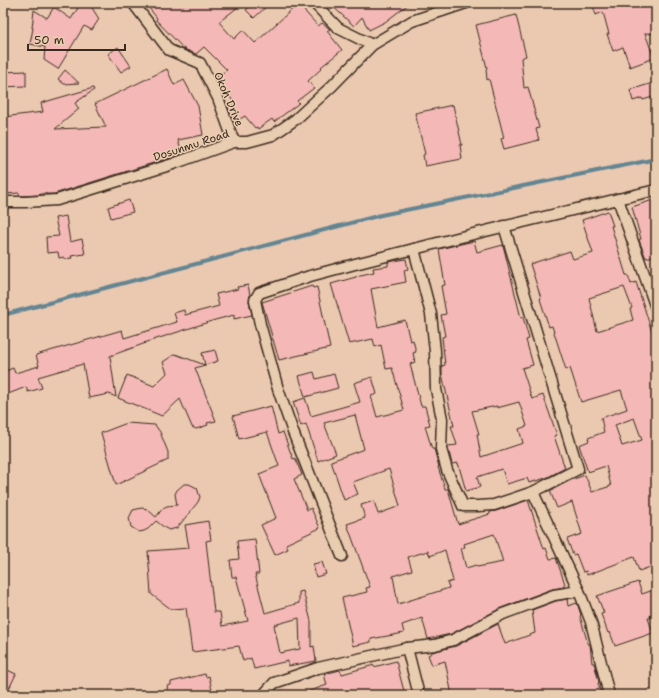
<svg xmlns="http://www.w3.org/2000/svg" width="659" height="698" font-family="'Shantell Sans',sans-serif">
	<rect width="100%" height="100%" fill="#ebc9b1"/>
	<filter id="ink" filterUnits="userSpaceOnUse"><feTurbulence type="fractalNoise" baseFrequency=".025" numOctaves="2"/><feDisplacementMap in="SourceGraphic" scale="8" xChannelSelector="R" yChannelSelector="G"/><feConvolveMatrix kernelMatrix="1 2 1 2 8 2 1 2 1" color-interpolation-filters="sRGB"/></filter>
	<g filter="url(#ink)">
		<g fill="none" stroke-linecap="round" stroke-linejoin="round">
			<polyline stroke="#648592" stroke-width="4" points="3,315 381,215 656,159"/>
		</g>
		<g fill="#f4b8b6" stroke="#3b2a1e" fill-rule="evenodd">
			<polygon points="81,3 89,3 99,19 92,30 84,26 58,69 44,60 45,47 30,44 33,28 32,28 34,10 47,18 54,7 71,19"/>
			<polygon points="145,3 243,3 219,22 234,39 243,30 255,43 298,4 318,26 322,23 330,29 327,31 342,50 321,67 322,68 308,81 314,88 297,101 299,103 274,122 272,119 258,129 257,127 255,128 245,116 235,122 232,118 228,107 234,103 217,76 227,70 204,47 196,54 184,49 156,20 157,18"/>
			<polygon points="254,3 270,3 254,18 246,10"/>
			<polygon points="329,3 410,3 385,22 369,30 362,17 354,26"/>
			<polygon points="592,3 656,3 654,34 645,33 654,58 630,67 623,47 613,51 607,34 609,34 603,12 596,15"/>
			<polygon points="516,15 526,56 521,58 524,88 528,87 539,128 536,129 539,140 504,149 501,139 504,138 489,79 487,80 486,69 487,68 476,25"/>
			<polygon points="118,47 131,66 121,72 108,54"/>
			<polygon points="167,69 174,85 184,80 198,106 203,135 178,140 182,154 54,194 46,194 45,193 38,195 20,196 19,193 3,194 3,117 43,112 41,103 93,88 94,90 75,103 79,109 55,129 106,127 95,104"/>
			<polygon points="65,70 79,83 64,84 58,79"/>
			<polygon points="26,71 26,86 3,87 3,72"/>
			<polygon points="656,82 656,96 643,100 642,98 633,101 630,90"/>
			<polygon points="453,105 462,145 460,145 462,159 425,166 423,155 425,154 415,113"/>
			<polygon points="656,199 656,255 646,258 639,240 641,239 632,207"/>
			<polygon points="129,200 133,212 111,218 108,207"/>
			<path d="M608,211L613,226H611L626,275H628L631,284L636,282L652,332L656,331V565L639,571L634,557L587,575L586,571L583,572L576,554L573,555L567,539L582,534L572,502L557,508L550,491L571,480L585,475L592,492L611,486L606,466L588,472L579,445L589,441L588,438L604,432L601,418L627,409L621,390L581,402L570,368L566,370L552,326L549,327L540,299L541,298L530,264L570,251L573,259L593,253L582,220ZM624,287L632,308L630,309L633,320L597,331L589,298ZM634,418L642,440L622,446L615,425Z"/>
			<polygon points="66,216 70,242 82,239 85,254 71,256 72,258 64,259 64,257 59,258 58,252 47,253 46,237 59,236 55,218"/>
			<path d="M474,241L477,252L503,245L521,318L523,317L529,339L526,340L533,365L522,368L532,399L543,395L557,435L554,436L565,468L546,478L529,483L527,478L507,484L502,469L477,477L480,487L466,491L458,463L452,464L448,448V446L457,445L451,426H454L442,374V366L445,365L442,337L445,336L441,315L446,314L441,286L445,285L439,249ZM519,402L527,426L519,429L523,443L481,457L477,434H479L472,411L497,406V408Z"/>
			<path d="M406,259L408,269L404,270L406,282L371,289L378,327L405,320L410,341L413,340L416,352L413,353L415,362L410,364L421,406H425L430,425L425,426L432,449H434L439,467H438L445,489H448L458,524L490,514V512L496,511L528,500L544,549L546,548L550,559L556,558L565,584L564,585V587L552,589L501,608L451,634L428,639L422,618L402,625L404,633L371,639V642L353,646L342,598L367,592L366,588L370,587L347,524L365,518L361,505L374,501L378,514L400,506L389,469L353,482L358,494L344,500L331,461L364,449L355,415L324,423L336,454L318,461L306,424L301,426L293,402L305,398L311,416L360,402L354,383L372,377L377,394L371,396L377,417L404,410L392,368L386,369L381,345L375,347L373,339L349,344L331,284L356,277V276L374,272L373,268L388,266V262ZM494,534L503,562L477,567L476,565L466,568L461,548L465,547L464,544ZM445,550L453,581L447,583L449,588L398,604L393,576L412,570L408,557L428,551L430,556Z"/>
			<polygon points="248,285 250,295 249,301 252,315 234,319 234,315 215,320 144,343 146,343 110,356 116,397 109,394 89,398 83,364 38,377 42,388 28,392 26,387 3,396 3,372 13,368 15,373 39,366 36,355 122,330 124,338 177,322 174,313 184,310 185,315 219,306 216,294 238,289 237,287"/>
			<polygon points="312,286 313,288 317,287 330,348 279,360 262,302"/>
			<polygon points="215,350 218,361 195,368 216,421 207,423 208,425 196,429 192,427 180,399 162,416 118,398 127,375 154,386 167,373 163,362 175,354 205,365 202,353"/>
			<polygon points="314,372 316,379 334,374 338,388 305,397 299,376"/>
			<polygon points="271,406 278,434 283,432 293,459 295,458 302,475 294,479 307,510 311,508 320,528 286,544 288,549 275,555 261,525 276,518 259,474 279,466 267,432 239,439 233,416"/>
			<polygon points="127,423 155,425 160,432 168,452 168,460 116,485 101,433"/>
			<polygon points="184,484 189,484 197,488 200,497 198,502 177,528 169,530 165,528 156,521 148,529 144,531 139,532 131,527 129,518 133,510 142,508 147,509 156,517 163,508 167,506 177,505 175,494 177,490"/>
			<path d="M208,521L211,540L206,541L214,612H220L222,626L248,621L236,577H232L230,560L239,559L237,541L255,539L259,574H255L265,613L299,603V592L303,591L311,621V647L314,646L316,661L288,666V661L254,669L251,658L243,661L239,646L192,652L186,608L171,609L151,594L148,551L189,548L185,525ZM299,618L300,649L280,653L274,625Z"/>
			<polygon points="322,562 326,574 316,577 313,564"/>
			<polygon points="638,582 642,594 656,589 656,613 650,615 651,618 648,618 653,633 615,646 610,632 608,633 601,614 604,613 597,596"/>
			<polygon points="567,599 568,606 577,603 581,615 580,616 588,644 590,644 592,663 594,663 599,682 598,683 601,695 452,695 445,661 432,665 428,655 432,653 432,652 456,646 498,624 505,644 535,633 532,610 556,601"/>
			<polygon points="396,661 405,695 304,695 304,693 327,685 324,674 340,670 342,674 374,665 374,667"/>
			<polygon points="3,668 16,674 6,695 3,695"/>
			<polygon points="205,674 206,677 209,676 213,695 169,695 167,686 171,685 171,682"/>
		</g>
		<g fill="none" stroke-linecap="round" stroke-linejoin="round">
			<g stroke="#3b2a1e" stroke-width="13">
				<g id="minor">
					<polyline points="133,3 169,50 200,63 218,98 234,142"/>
					<polyline points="314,3 338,28 372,45"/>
					<polyline points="618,199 656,190"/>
					<polyline points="3,200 8,202 25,202 57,200 173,164 234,142 247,142 273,135 296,119 309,107 332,86 372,45 412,21 466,3"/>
					<polyline points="414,249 431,314 435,351 436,389 442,419 441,449 447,470 463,506 478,506 494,505 533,492 578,469 504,226"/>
					<polyline points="533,492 579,591 591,622 609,695"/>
					<polyline points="342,556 293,432 278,389 260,324 255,300 259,293 310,276 355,264 461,237 618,199 656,308"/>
					<polyline points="407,648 419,695"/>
					<polyline points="266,695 265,693 274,683 318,668 407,648 435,645 453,640 503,614 554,595 579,591"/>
				</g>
			</g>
			<use href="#minor" stroke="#e9cdb0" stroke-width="10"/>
		</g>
	</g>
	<g text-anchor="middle" stroke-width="3" stroke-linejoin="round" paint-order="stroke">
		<g font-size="11" fill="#3b2a1e" stroke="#e9cdb0">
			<text transform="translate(229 99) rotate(67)" y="4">Okoh Drive</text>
			<text transform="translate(191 145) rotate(-18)" y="4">Dosunmu Road</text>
		</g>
	</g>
	<rect width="659" height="698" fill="none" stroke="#e9cdb0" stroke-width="16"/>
	<rect x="8" y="8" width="643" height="682" fill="none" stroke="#3b2a1e" stroke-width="1.5" filter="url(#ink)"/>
	<path d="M28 44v6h97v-6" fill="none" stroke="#3b2a1e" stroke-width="2"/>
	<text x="34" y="44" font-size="12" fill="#3b2a1e" stroke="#e9cdb0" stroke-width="3" paint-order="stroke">50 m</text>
</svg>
